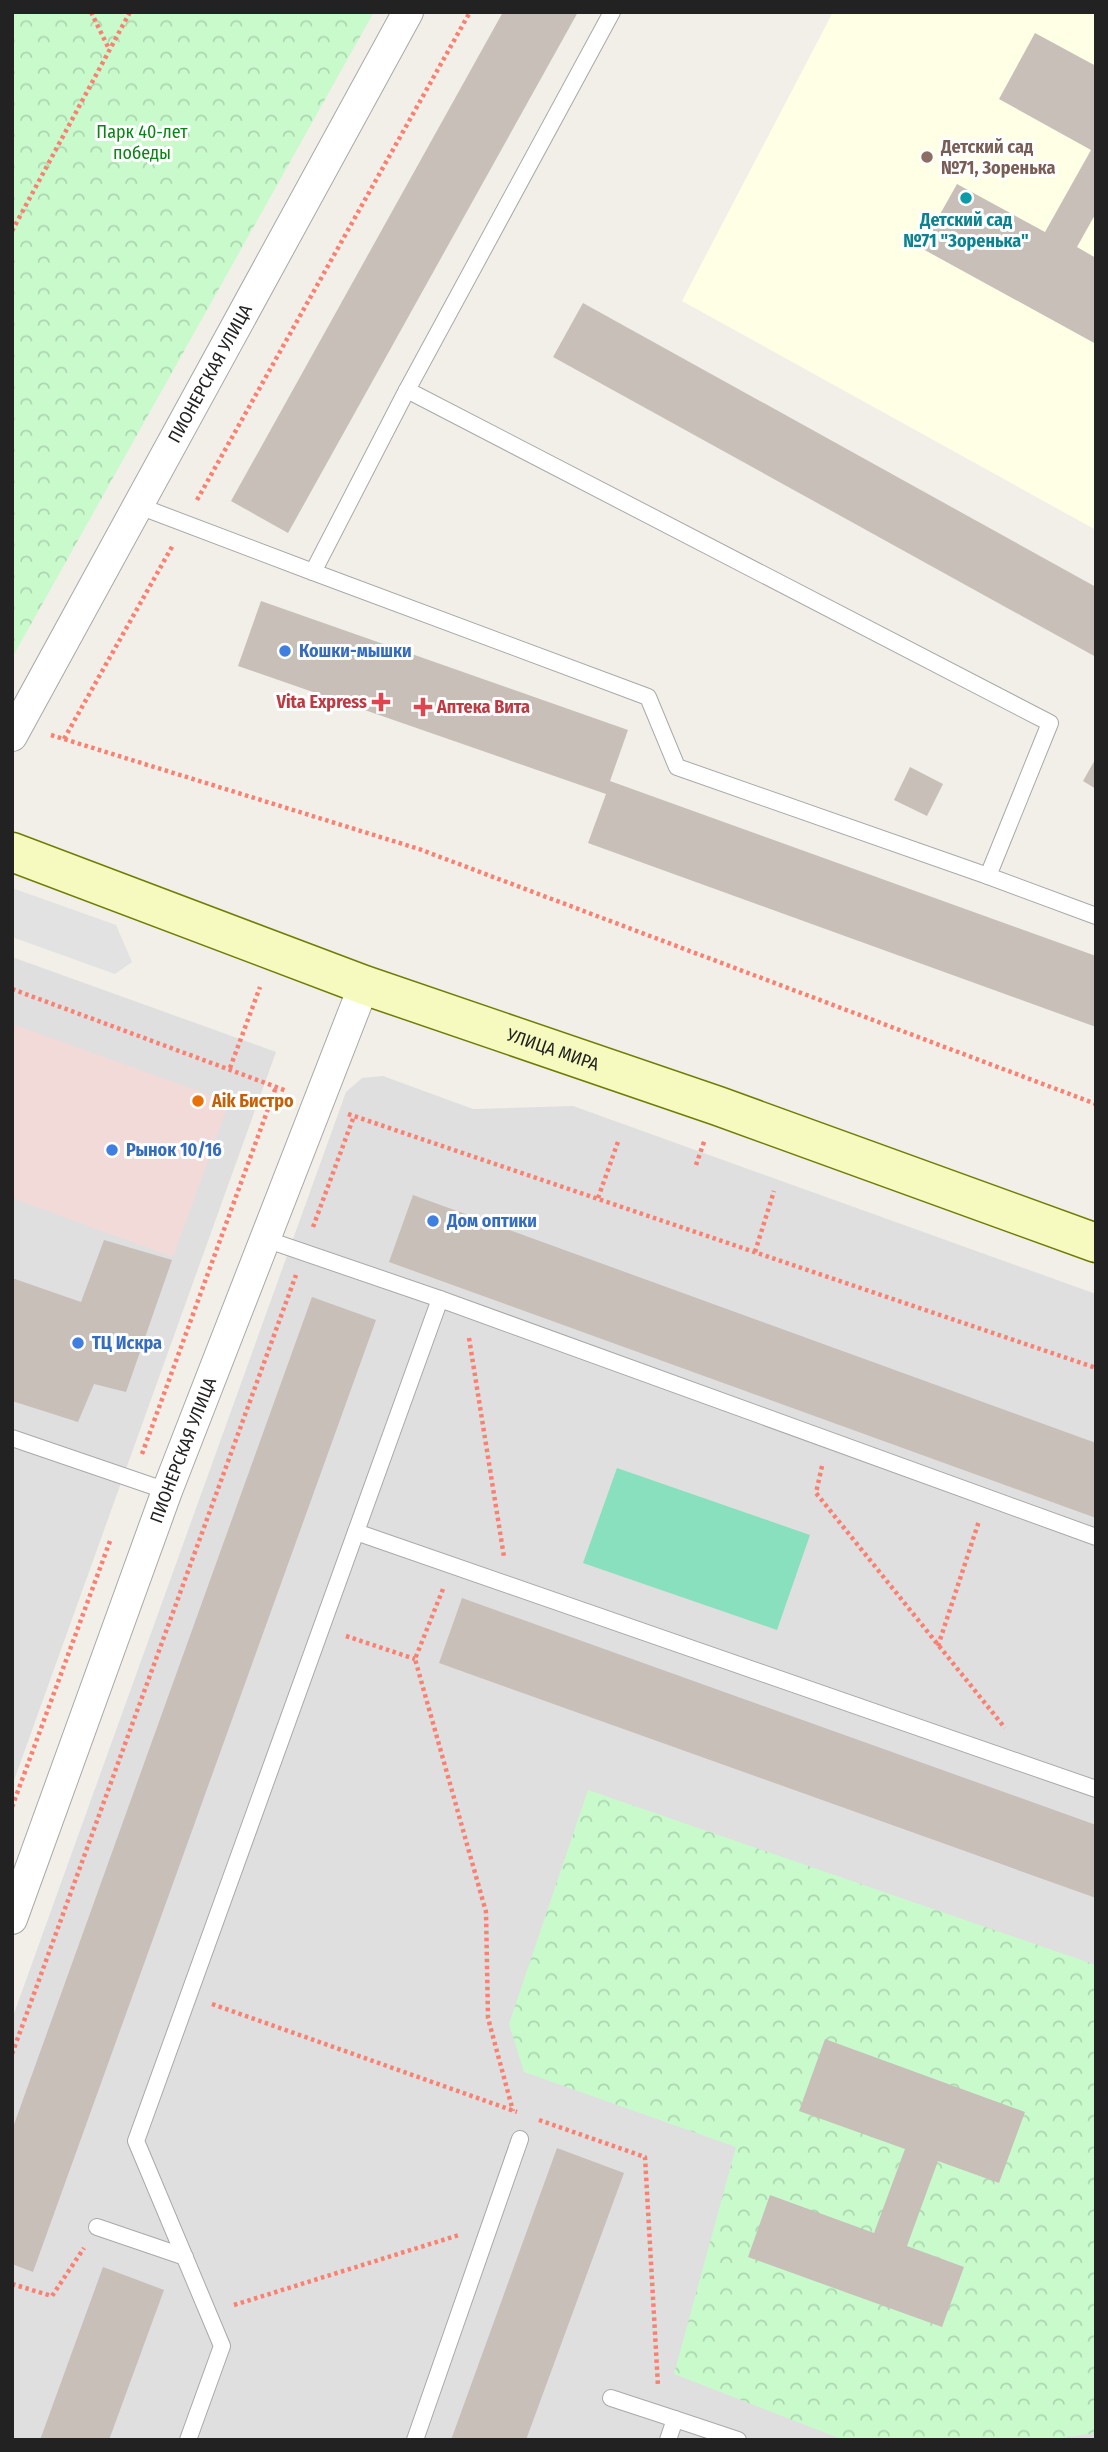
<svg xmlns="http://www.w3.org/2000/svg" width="1108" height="2452" font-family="'Fira Sans Condensed',sans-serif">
	<defs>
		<pattern id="park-crowns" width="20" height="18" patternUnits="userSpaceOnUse" patternTransform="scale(1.75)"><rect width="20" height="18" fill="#c8facc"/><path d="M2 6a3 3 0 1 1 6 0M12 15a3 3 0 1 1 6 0" fill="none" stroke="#acd6af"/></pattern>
	</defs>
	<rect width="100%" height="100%" fill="#f2efe9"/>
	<g fill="#e0dfdf">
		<polygon points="12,957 276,1052 12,1786"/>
		<polygon points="383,1076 473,1109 573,1106 1096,1294 1096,2440 12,2440 12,2019 346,1092 362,1078"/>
	</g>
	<polygon fill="#f2dad9" points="12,1024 229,1102 173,1257 12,1198"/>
	<polygon fill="#ffffe5" points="833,12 1096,12 1096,530 682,301"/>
	<g fill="url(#park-crowns)">
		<polygon points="12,12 374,12 12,658"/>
		<polygon points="588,1790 1096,1965 1096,2433 1045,2440 844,2440 674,2374 736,2147 524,2072 509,2024"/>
	</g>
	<polygon fill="#88e0be" points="617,1468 810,1535 777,1630 583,1563"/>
	<polygon fill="#e2e2e2" points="12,888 116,925 132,962 115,974 12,937"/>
	<g fill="#c7bfb8">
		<polygon points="503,12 578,12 288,533 231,501"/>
		<polygon points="1035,33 1096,66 1096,213 1077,247 1096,258 1096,344 921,248 957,184 1045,232 1091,150 999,99"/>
		<polygon points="583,303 1096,587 1096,657 553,357"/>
		<polygon points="261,601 628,730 610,781 1096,956 1096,1027 588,843 606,794 238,666"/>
		<polygon points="1096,758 1096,789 1083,781"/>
		<polygon points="910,767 943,784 927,816 894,800"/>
		<polygon points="413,1195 1096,1443 1096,1518 389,1262"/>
		<polygon points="104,1240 172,1260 126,1392 94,1384 78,1422 12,1401 12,1278 81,1302"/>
		<polygon points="312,1297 376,1320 33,2272 12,2264 12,2130"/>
		<polygon points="462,1598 1096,1825 1096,1898 439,1663"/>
		<polygon points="825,2039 1025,2112 999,2183 938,2161 907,2246 964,2267 942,2327 748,2257 770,2195 874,2233 905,2149 799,2111"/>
		<polygon points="557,2148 624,2173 526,2440 451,2440"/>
		<polygon points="103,2267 164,2290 109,2440 40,2440"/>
	</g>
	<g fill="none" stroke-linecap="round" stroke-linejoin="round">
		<g stroke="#a9a9a9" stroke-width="18">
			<g id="lane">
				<polyline points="612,12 407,390 1050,723 988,876 1096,916"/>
				<polyline points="139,506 313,572 407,390"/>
				<polyline points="313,572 648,697 677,767 988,876"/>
				<polyline points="265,1239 440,1299"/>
				<polyline points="12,1438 167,1491"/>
				<polyline points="356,1532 1096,1789"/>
				<polyline points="97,2227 185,2257"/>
				<polyline points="611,2398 675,2419"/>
				<polyline points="188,2440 222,2346 136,2141 440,1299 1096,1537"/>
				<polyline points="415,2440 520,2139"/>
				<polyline points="668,2440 675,2419 738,2440"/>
			</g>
		</g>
		<g stroke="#a9a9a9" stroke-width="32">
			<g id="street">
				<path id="s1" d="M12,736L408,12"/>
				<path id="s2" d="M12,1919L167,1491L364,985"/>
			</g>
		</g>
		<g stroke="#707d05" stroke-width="41">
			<g id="secondary">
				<path id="s3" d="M12,852L364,985L718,1106L1096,1243"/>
			</g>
		</g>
		<g stroke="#fa8072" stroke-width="4.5" stroke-dasharray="3.5 3.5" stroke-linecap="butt">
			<polyline points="91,12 109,49"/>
			<polyline points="12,231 130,12"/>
			<polyline points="197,500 470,12"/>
			<polyline points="51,735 419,849 1096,1104"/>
			<polyline points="64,739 173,545"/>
			<polyline points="12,989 287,1091"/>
			<polyline points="230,1068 260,987"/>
			<polyline points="348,1114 1096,1368"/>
			<polyline points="696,1165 705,1139"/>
			<polyline points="598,1198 619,1139"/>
			<polyline points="313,1227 354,1116"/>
			<polyline points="755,1252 774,1191"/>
			<polyline points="469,1338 504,1557"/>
			<polyline points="142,1454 276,1087"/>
			<polyline points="822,1466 816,1493 1005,1728"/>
			<polyline points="443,1589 415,1659 486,1912 488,2018 513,2111"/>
			<polyline points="346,1636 415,1659"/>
			<polyline points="938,1646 979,1521"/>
			<polyline points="12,1807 110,1541"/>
			<polyline points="212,2004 517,2112"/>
			<polyline points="12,2054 296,1275"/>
			<polyline points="539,2120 645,2157 658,2386"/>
			<polyline points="12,2284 52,2296 84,2248"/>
			<polyline points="234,2305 459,2235"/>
		</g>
		<use href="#lane" stroke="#fff" stroke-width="16"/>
		<use href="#street" stroke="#fff" stroke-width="30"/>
		<use href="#secondary" stroke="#f7fabf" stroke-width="38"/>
	</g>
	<circle fill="#8d6e63" stroke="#fff" stroke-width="2.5" cx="927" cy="157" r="7"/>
	<circle fill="#0f9aa8" stroke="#fff" stroke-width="2.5" cx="966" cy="198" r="7"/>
	<g fill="#3f7fe0" stroke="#fff" stroke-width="2.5">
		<circle cx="285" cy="651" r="7"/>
		<circle cx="112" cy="1150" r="7"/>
		<circle cx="433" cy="1221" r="7"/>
		<circle cx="78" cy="1343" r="7"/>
	</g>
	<g fill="#e0444e" stroke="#fff" stroke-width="2.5">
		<path d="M377.5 691.5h7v7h7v7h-7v7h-7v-7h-7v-7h7z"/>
		<path d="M419.5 696.5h7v7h7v7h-7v7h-7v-7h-7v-7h7z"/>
	</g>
	<circle fill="#e8710a" stroke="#fff" stroke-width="2.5" cx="198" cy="1101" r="7"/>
	<g text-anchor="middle" stroke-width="6" stroke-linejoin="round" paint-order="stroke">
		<g font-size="18" fill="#0c8416" stroke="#fff">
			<text x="142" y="138">Парк 40-лет<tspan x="142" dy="21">победы</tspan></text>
		</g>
		<g font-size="18" font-weight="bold" fill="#785e54" stroke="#fff" text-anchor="start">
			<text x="941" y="153">Детский сад<tspan x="941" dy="21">№71, Зоренька</tspan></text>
		</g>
		<g font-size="18" font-weight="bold" fill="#0d838f" stroke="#fff">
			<text x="966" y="226">Детский сад<tspan x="966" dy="21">№71 "Зоренька"</tspan></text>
		</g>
		<g font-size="18" fill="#222" stroke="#fff">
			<text dy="6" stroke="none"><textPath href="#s1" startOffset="413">ПИОНЕРСКАЯ УЛИЦА</textPath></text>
			<text dy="6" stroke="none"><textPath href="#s3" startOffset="576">УЛИЦА МИРА</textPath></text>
			<text dy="6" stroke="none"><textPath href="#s2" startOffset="499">ПИОНЕРСКАЯ УЛИЦА</textPath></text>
		</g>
		<g font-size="18" font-weight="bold" fill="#366cbe" stroke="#fff" text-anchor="start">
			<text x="299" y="657">Кошки-мышки</text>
			<text x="126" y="1156">Рынок 10/16</text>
			<text x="447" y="1227">Дом оптики</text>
			<text x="92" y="1349">ТЦ Искра</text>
		</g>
		<g font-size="18" font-weight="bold" fill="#be3a42" stroke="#fff" text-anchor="end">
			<text x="367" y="708">Vita Express</text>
			<text x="437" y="713" text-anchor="start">Аптека Вита</text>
		</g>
		<g font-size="18" font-weight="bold" fill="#c56008" stroke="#fff" text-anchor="start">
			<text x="212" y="1107">Aik Бистро</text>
		</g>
	</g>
	<rect width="1108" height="2452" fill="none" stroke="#222222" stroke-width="28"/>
</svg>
